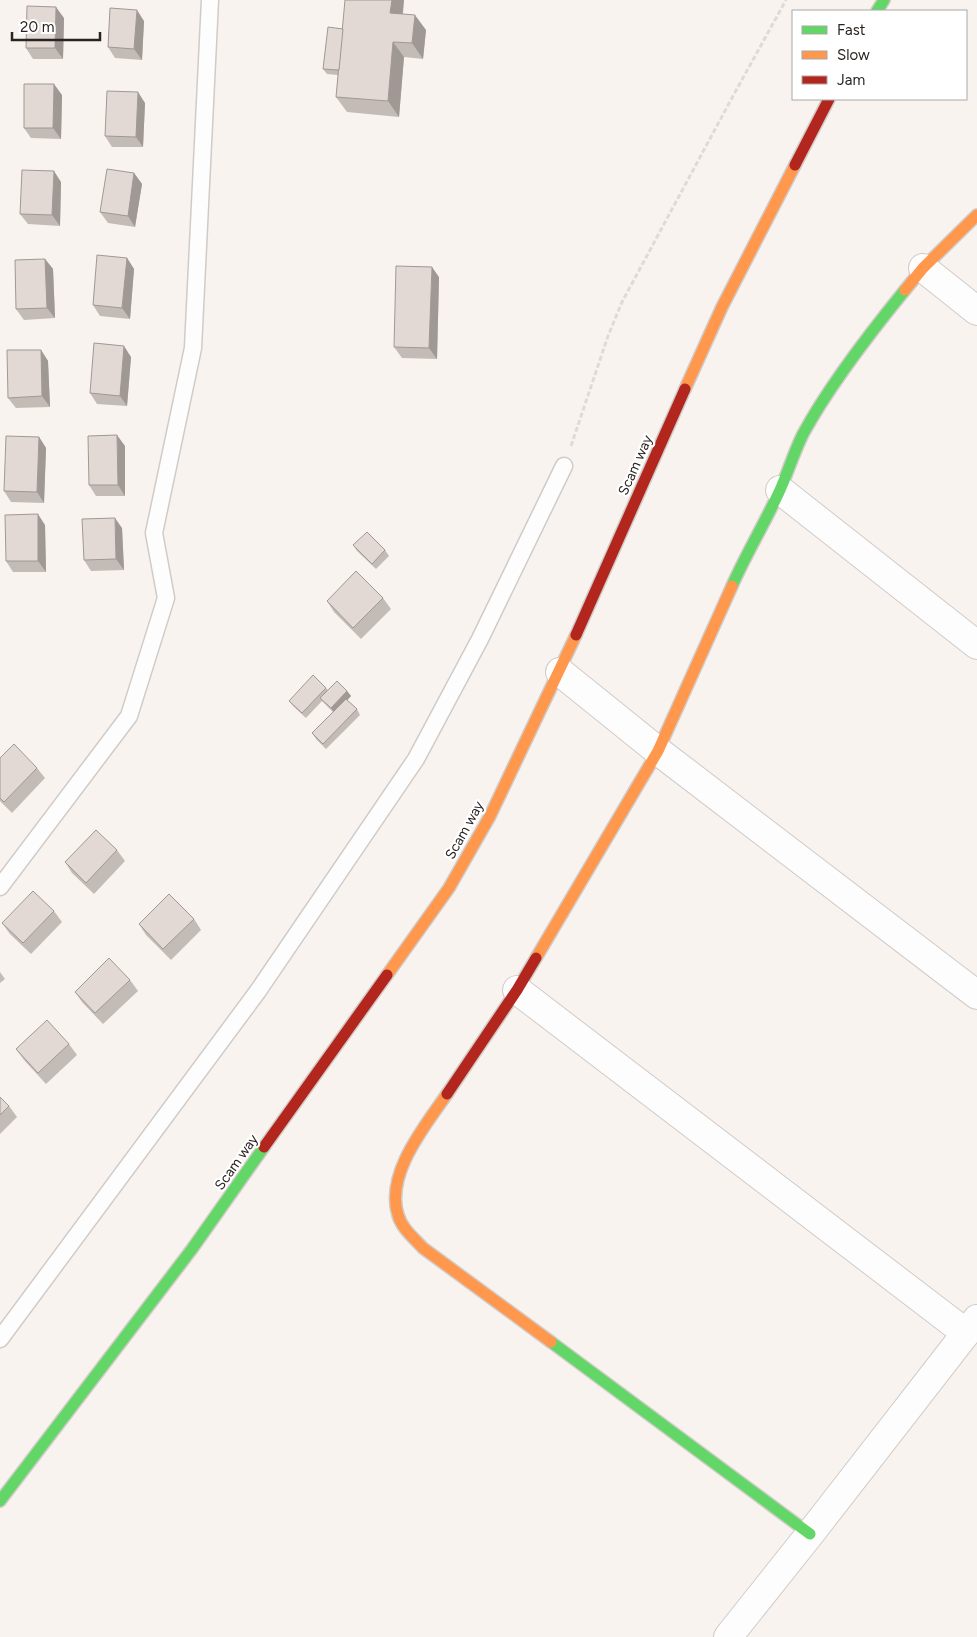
<svg xmlns="http://www.w3.org/2000/svg" width="977" height="1637" font-family="Figtree,sans-serif">
	<rect width="100%" height="100%" fill="#f9f3f0"/>
	<g fill="none" stroke-linecap="round" stroke-linejoin="round">
		<g stroke="#d1cbc8" stroke-width="19">
			<g id="lane">
				<polyline points="0,887 129,716 166,598 154,533 193,348 210,0"/>
				<polyline points="0,1339 258,991 416,759 480,639 564,466"/>
			</g>
		</g>
		<g stroke="#d1cbc8" stroke-width="30">
			<g id="street">
				<polyline points="923,268 977,311"/>
				<polyline points="780,490 977,645"/>
				<polyline points="560,672 658,751 977,995"/>
				<polyline points="517,990 966,1333"/>
				<polyline points="728,1637 810,1534 977,1319"/>
			</g>
		</g>
		<g stroke="#d1cbc8" stroke-width="14">
			<g id="fast">
				<polyline points="877,11 884,0"/>
				<path d="M732,586C746,554 765,523 780,490C788,472 794,452 803,434C829,386 870,333 905,290"/>
				<polyline points="551,1342 810,1534"/>
				<polyline points="0,1501 192,1249 264,1147"/>
			</g>
		</g>
		<g stroke="#d1cbc8" stroke-width="14">
			<g id="slow">
				<polyline points="905,290 923,268 977,215"/>
				<polyline points="685,389 722,307 795,165"/>
				<polyline points="536,958 658,751 732,586"/>
				<polyline points="387,975 449,888 490,816 576,635"/>
				<path d="M447,1094C425,1126 385,1174 398,1215C402,1229 414,1238 423,1248L551,1342"/>
			</g>
		</g>
		<g stroke="#d1cbc8" stroke-width="14">
			<g id="jam">
				<polyline points="795,165 829,99"/>
				<polyline points="576,635 685,389"/>
				<polyline points="447,1094 517,990 536,958"/>
				<polyline points="264,1147 387,975"/>
			</g>
		</g>
		<polyline stroke="#dddbda" stroke-width="3" stroke-dasharray="5 2.5" stroke-linecap="butt" points="571,446 608,336 622,302 733,96 786,0"/>
		<use href="#lane" stroke="#fefdfd" stroke-width="16"/>
		<use href="#street" stroke="#fefdfd" stroke-width="28"/>
		<use href="#fast" stroke="#63d668" stroke-width="11"/>
		<use href="#slow" stroke="#ff974d" stroke-width="11"/>
		<use href="#jam" stroke="#b3261e" stroke-width="11"/>
	</g>
	<g fill="#c3bbb6">
		<polygon points="345,0 404,0 403,14 426,30 423,59 404,57 399,117 347,112 336,97 338,75 327,74 323,69 343,29"/>
		<polygon points="64,18 63,59 33,59 26,48"/>
		<polygon points="144,21 142,60 115,58 108,47"/>
		<polygon points="62,95 61,139 31,138 24,128"/>
		<polygon points="145,103 143,147 112,147 105,136"/>
		<polygon points="134,173 142,184 135,227 108,223 100,212"/>
		<polygon points="61,182 60,226 28,224 20,214"/>
		<polygon points="127,258 134,269 130,319 100,316 93,305"/>
		<polygon points="45,259 53,269 55,318 24,320 16,309"/>
		<polygon points="439,277 437,359 402,358 394,347"/>
		<polygon points="41,350 48,361 50,407 16,408 8,398"/>
		<polygon points="131,357 127,406 97,404 90,393"/>
		<polygon points="39,437 46,448 44,503 11,502 4,491"/>
		<polygon points="125,446 125,496 96,496 89,485"/>
		<polygon points="45,525 46,572 13,572 6,561"/>
		<polygon points="122,528 124,570 91,571 84,560"/>
		<polygon points="353,545 385,550 389,556 376,569 357,551"/>
		<polygon points="383,598 391,609 361,639 334,612 327,601"/>
		<polygon points="326,688 328,690 347,691 351,696 347,700 357,709 360,715 326,749 316,739 312,733 333,712 322,701 306,718 293,706 289,701"/>
		<polygon points="0,758 37,768 45,778 12,813 0,801"/>
		<polygon points="117,850 125,861 94,894 72,873 65,862"/>
		<polygon points="54,911 62,922 31,954 10,934 2,923"/>
		<polygon points="194,919 201,930 171,960 146,935 139,924"/>
		<polygon points="0,972 5,979 0,983"/>
		<polygon points="130,980 138,991 103,1024 82,1002 75,992"/>
		<polygon points="69,1044 77,1055 46,1084 24,1060 16,1049"/>
		<polygon points="0,1097 9,1106 17,1117 0,1134"/>
	</g>
	<g fill="#9f9894">
		<polygon points="392,0 404,0 401,28 390,13"/>
		<polygon points="56,7 64,18 63,59 55,48"/>
		<polygon points="137,10 144,21 142,60 134,49"/>
		<polygon points="415,15 426,30 423,59 412,43"/>
		<polygon points="393,42 404,57 399,117 388,101"/>
		<polygon points="54,84 62,95 61,139 53,128"/>
		<polygon points="138,92 145,103 143,147 136,137"/>
		<polygon points="54,171 61,182 60,226 52,215"/>
		<polygon points="134,173 142,184 135,227 128,216"/>
		<polygon points="127,258 134,269 130,319 122,308"/>
		<polygon points="45,259 53,269 55,318 47,308"/>
		<polygon points="432,267 439,277 437,359 429,348"/>
		<polygon points="124,346 131,357 127,406 120,396"/>
		<polygon points="41,350 48,361 50,407 42,396"/>
		<polygon points="117,435 125,446 125,496 118,485"/>
		<polygon points="39,437 46,448 44,503 37,492"/>
		<polygon points="38,514 45,525 46,572 38,561"/>
		<polygon points="115,518 122,528 124,570 116,559"/>
		<polygon points="347,691 351,696 335,714 331,708"/>
	</g>
	<g fill="#e3d9d4" stroke="#9f9894">
		<polygon points="345,0 392,0 390,13 415,15 412,43 393,42 388,101 336,97"/>
		<polygon points="27,6 56,7 55,48 26,48"/>
		<polygon points="110,8 137,10 134,49 108,47"/>
		<polygon points="328,27 343,29 339,70 323,69"/>
		<polygon points="24,84 54,84 53,128 24,128"/>
		<polygon points="107,91 138,92 136,137 105,136"/>
		<polygon points="107,169 134,173 128,216 100,212"/>
		<polygon points="22,170 54,171 52,215 20,214"/>
		<polygon points="97,255 127,258 122,308 93,305"/>
		<polygon points="45,259 47,308 16,309 15,260"/>
		<polygon points="396,266 432,267 429,348 394,347"/>
		<polygon points="94,343 124,346 120,396 90,393"/>
		<polygon points="7,350 41,350 42,396 8,398"/>
		<polygon points="117,435 118,485 89,485 88,436"/>
		<polygon points="6,436 39,437 37,492 4,491"/>
		<polygon points="38,514 38,561 6,561 5,515"/>
		<polygon points="115,518 116,559 84,560 82,519"/>
		<polygon points="367,532 385,550 372,564 353,545"/>
		<polygon points="356,571 383,598 353,628 327,601"/>
		<polygon points="313,675 326,688 302,713 289,701"/>
		<polygon points="337,681 347,691 331,708 320,698"/>
		<polygon points="346,699 357,709 323,744 312,733"/>
		<polygon points="14,744 37,768 4,802 0,798 0,758"/>
		<polygon points="96,830 117,850 86,883 65,862"/>
		<polygon points="33,891 54,911 23,943 2,923"/>
		<polygon points="169,894 194,919 163,949 139,924"/>
		<polygon points="109,958 130,980 95,1013 75,992"/>
		<polygon points="47,1020 69,1044 38,1073 16,1049"/>
		<polygon points="0,1097 9,1106 0,1115"/>
	</g>
	<g text-anchor="middle" stroke-width="4.5" stroke-linejoin="round" paint-order="stroke">
		<g font-size="14" fill="#2a2420" stroke="#fff">
			<text transform="translate(635 465) rotate(-66)" y="5">Scam way</text>
			<text transform="translate(464 830) rotate(-61)" y="5">Scam way</text>
			<text transform="translate(236 1162) rotate(-55)" y="5">Scam way</text>
		</g>
	</g>
	<rect x="792" y="10" width="175" height="90" fill="#ffffff" stroke="#aaa7a6"/>
	<rect x="802" y="26" width="25" height="8" fill="#63d668" stroke="#aaa7a6"/>
	<text x="837" y="35" font-size="15" fill="#2a2420">Fast</text>
	<rect x="802" y="51" width="25" height="8" fill="#ff974d" stroke="#aaa7a6"/>
	<text x="837" y="60" font-size="15" fill="#2a2420">Slow</text>
	<rect x="802" y="76" width="25" height="8" fill="#b3261e" stroke="#aaa7a6"/>
	<text x="837" y="85" font-size="15" fill="#2a2420">Jam</text>
	<path d="M12 32v8h88v-8" fill="none" stroke="#2a2420" stroke-width="2.5"/>
	<text x="20" y="32" font-size="15" fill="#2a2420" stroke="#ffffff" stroke-width="4" paint-order="stroke">20 m</text>
</svg>
